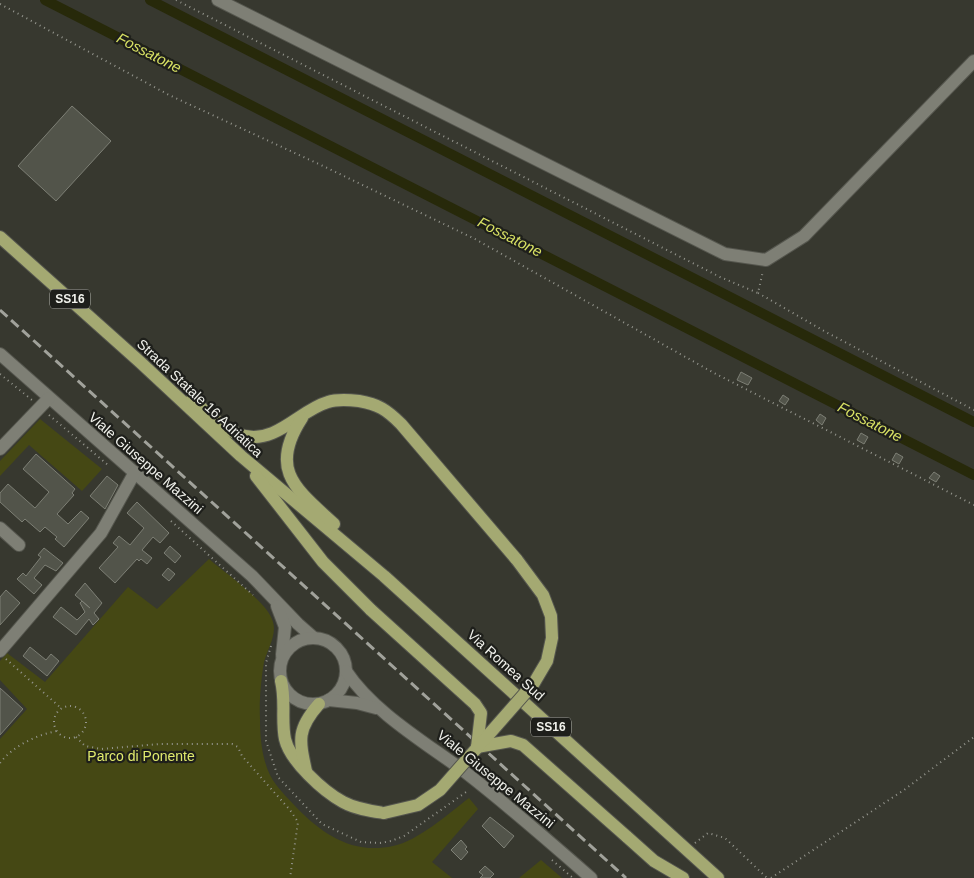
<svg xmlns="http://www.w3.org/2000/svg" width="974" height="878" font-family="Arial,sans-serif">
	<rect width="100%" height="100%" fill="#37382f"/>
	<g fill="#454814">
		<polygon points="40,419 102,469 82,491 29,445 0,476 0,461"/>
		<path d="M209,559C225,573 268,602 273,622C277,635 267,650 264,662C261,680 259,702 260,719C260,737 262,759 270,775C276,787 287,797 296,807C322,834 353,855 393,846C418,841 448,814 469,798L478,809L432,862L452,878H0V739L27,709L0,680V661L7,653L45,682L128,587L157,609Z"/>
		<polygon points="541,860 562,878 519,878"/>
	</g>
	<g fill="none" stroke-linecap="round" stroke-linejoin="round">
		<g stroke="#27290a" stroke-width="10">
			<polyline points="45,0 974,475"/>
			<polyline points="150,0 974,422"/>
		</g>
	</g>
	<g fill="#52544a" stroke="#7d7f75">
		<polygon points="72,106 111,141 56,201 18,166"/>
		<polygon points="741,372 752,378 748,385 737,380"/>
		<polygon points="783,395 789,399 785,405 779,401"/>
		<polygon points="820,414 826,418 822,425 816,420"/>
		<polygon points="861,433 868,437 864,444 857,440"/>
		<polygon points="896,453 903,457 899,464 892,460"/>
		<polygon points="36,454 75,489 72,493 74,495 57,514 68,524 81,511 89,518 64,547 55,539 57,537 45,527 40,532 25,519 22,522 0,502 0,493 8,484 35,508 49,492 23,469"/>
		<polygon points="934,472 940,476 936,482 929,478"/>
		<polygon points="107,476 118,485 105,509 90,496"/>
		<polygon points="137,502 169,533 160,543 153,537 142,550 152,558 147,564 141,559 139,561 137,559 115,583 99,568 118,547 113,543 119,536 130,545 144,528 127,513"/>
		<polygon points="170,546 181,556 175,563 164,553"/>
		<polygon points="44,548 63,563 56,571 45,565 34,578 42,585 34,594 17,579 23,573 26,576 41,557 38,555"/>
		<polygon points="168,568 175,574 169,581 162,575"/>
		<polygon points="85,583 102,603 94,613 99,619 93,625 89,619 76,635 53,617 61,607 77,620 85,612 80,603 82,601 90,608 75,595"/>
		<polygon points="6,590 20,603 0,625 0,597"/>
		<polygon points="30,647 46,660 51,654 59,661 47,676 23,656"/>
		<polygon points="0,688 23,709 0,735"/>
		<polygon points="490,817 514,836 504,848 482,826"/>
		<polygon points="461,840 467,847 465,849 468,852 461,860 451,850"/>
		<polygon points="485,866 494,874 490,878 480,878 483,875 479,872"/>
	</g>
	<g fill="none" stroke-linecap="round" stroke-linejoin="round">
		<g stroke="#55564e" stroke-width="14">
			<g id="minor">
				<polyline points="218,0 725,254 766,260 804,236 974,61"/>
				<polyline points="0,354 252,576 298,624 314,638"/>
				<polyline points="0,449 49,398"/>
				<polyline points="0,528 19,545"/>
				<polyline points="277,606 285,627 282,655"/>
				<circle cx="313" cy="671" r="33"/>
				<polyline points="0,651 101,533 135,472"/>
				<path d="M346,671C373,712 426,743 465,772C509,806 550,842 591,878"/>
				<polyline points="329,700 357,703 376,708"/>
			</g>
		</g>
		<g stroke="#55564e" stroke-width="14">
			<g id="major">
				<polyline points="0,237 140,362 241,456 384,576 718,878"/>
				<path d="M192,399C207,413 225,432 245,436C277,443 300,410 328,402C337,399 350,400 359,401C378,404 387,410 401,424L517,560"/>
				<path d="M302,418C268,470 296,489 334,524"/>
				<polyline points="256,476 323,562 371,610"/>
				<path d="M281,681C286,701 281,720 285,739C290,761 323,791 343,802C356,809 371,811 384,813"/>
				<path d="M306,771C299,739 297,729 319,704"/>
				<polyline points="626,836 654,861 683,878"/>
			</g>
		</g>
		<g stroke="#96978f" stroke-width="2" stroke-dasharray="1 4" stroke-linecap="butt">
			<polyline points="176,0 720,277 758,293 763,271"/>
			<polyline points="0,4 169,95 323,166 475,239 714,373 974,505"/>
			<polyline points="758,293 824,331 974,410"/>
			<polyline points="0,374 32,400"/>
			<polyline points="49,415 108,465"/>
			<polyline points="171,521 253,595"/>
			<polyline points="271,646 266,663 266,741 278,777 322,824 361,842 380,843 391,841 404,836 469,790"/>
			<polyline points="6,659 62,709"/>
			<circle cx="70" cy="722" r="16"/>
			<polyline points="76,737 85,746 101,749 160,744 232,744 238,747 242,756 290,810 298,822 290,878"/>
			<path d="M0,763C13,746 36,735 57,731"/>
			<polyline points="695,843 708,833 725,838 767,878"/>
			<polyline points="552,860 573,878"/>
			<polyline points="771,878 904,790 974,737"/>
		</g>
		<use href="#minor" stroke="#7e7f75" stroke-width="12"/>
		<use href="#major" stroke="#a4a972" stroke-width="12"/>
		<polyline stroke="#a1a29b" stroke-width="3" stroke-dasharray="10 5" stroke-linecap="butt" points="0,310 626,878"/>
		<g stroke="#55564e" stroke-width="14" stroke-linecap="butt">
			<g id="major-bridge">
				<polyline points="371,610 475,704 481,713 477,747"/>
				<polyline points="477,747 511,741 523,745 626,836"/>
				<polyline points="384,813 418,805 440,790 534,683 547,661 552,638 551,616 543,595 517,560"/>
			</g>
		</g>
		<use href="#major-bridge" stroke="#a4a972" stroke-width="12"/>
	</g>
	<g text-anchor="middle" stroke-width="4.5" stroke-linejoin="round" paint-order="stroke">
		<g fill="#1e1f1b" stroke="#b2b3ad" stroke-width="1">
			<rect x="50" y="289.5" width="40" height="19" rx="4"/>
			<rect x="531" y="717.5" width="40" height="19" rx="4"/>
		</g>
		<g font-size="12" font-weight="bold" fill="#f1f2ec">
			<text x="70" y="303">SS16</text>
			<text x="551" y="731">SS16</text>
		</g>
		<g font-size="14" fill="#f1f2ec" stroke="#1e1f1b">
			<text transform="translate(200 398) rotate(43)" y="5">Strada Statale 16 Adriatica</text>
			<text transform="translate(146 463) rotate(41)" y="5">Viale Giuseppe Mazzini</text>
			<text transform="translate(506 665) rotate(42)" y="5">Via Romea Sud</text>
			<text transform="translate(496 779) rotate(39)" y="5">Viale Giuseppe Mazzini</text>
		</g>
		<g font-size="14" fill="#e1eb6d" stroke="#1e1f1b">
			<text x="141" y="761">Parco di Ponente</text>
		</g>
		<g font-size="15" font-style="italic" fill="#d9e264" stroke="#1e1f1b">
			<text transform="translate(149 53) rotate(27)" y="5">Fossatone</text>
			<text transform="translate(510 237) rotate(27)" y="5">Fossatone</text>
			<text transform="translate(870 422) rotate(27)" y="5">Fossatone</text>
		</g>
	</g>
</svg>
